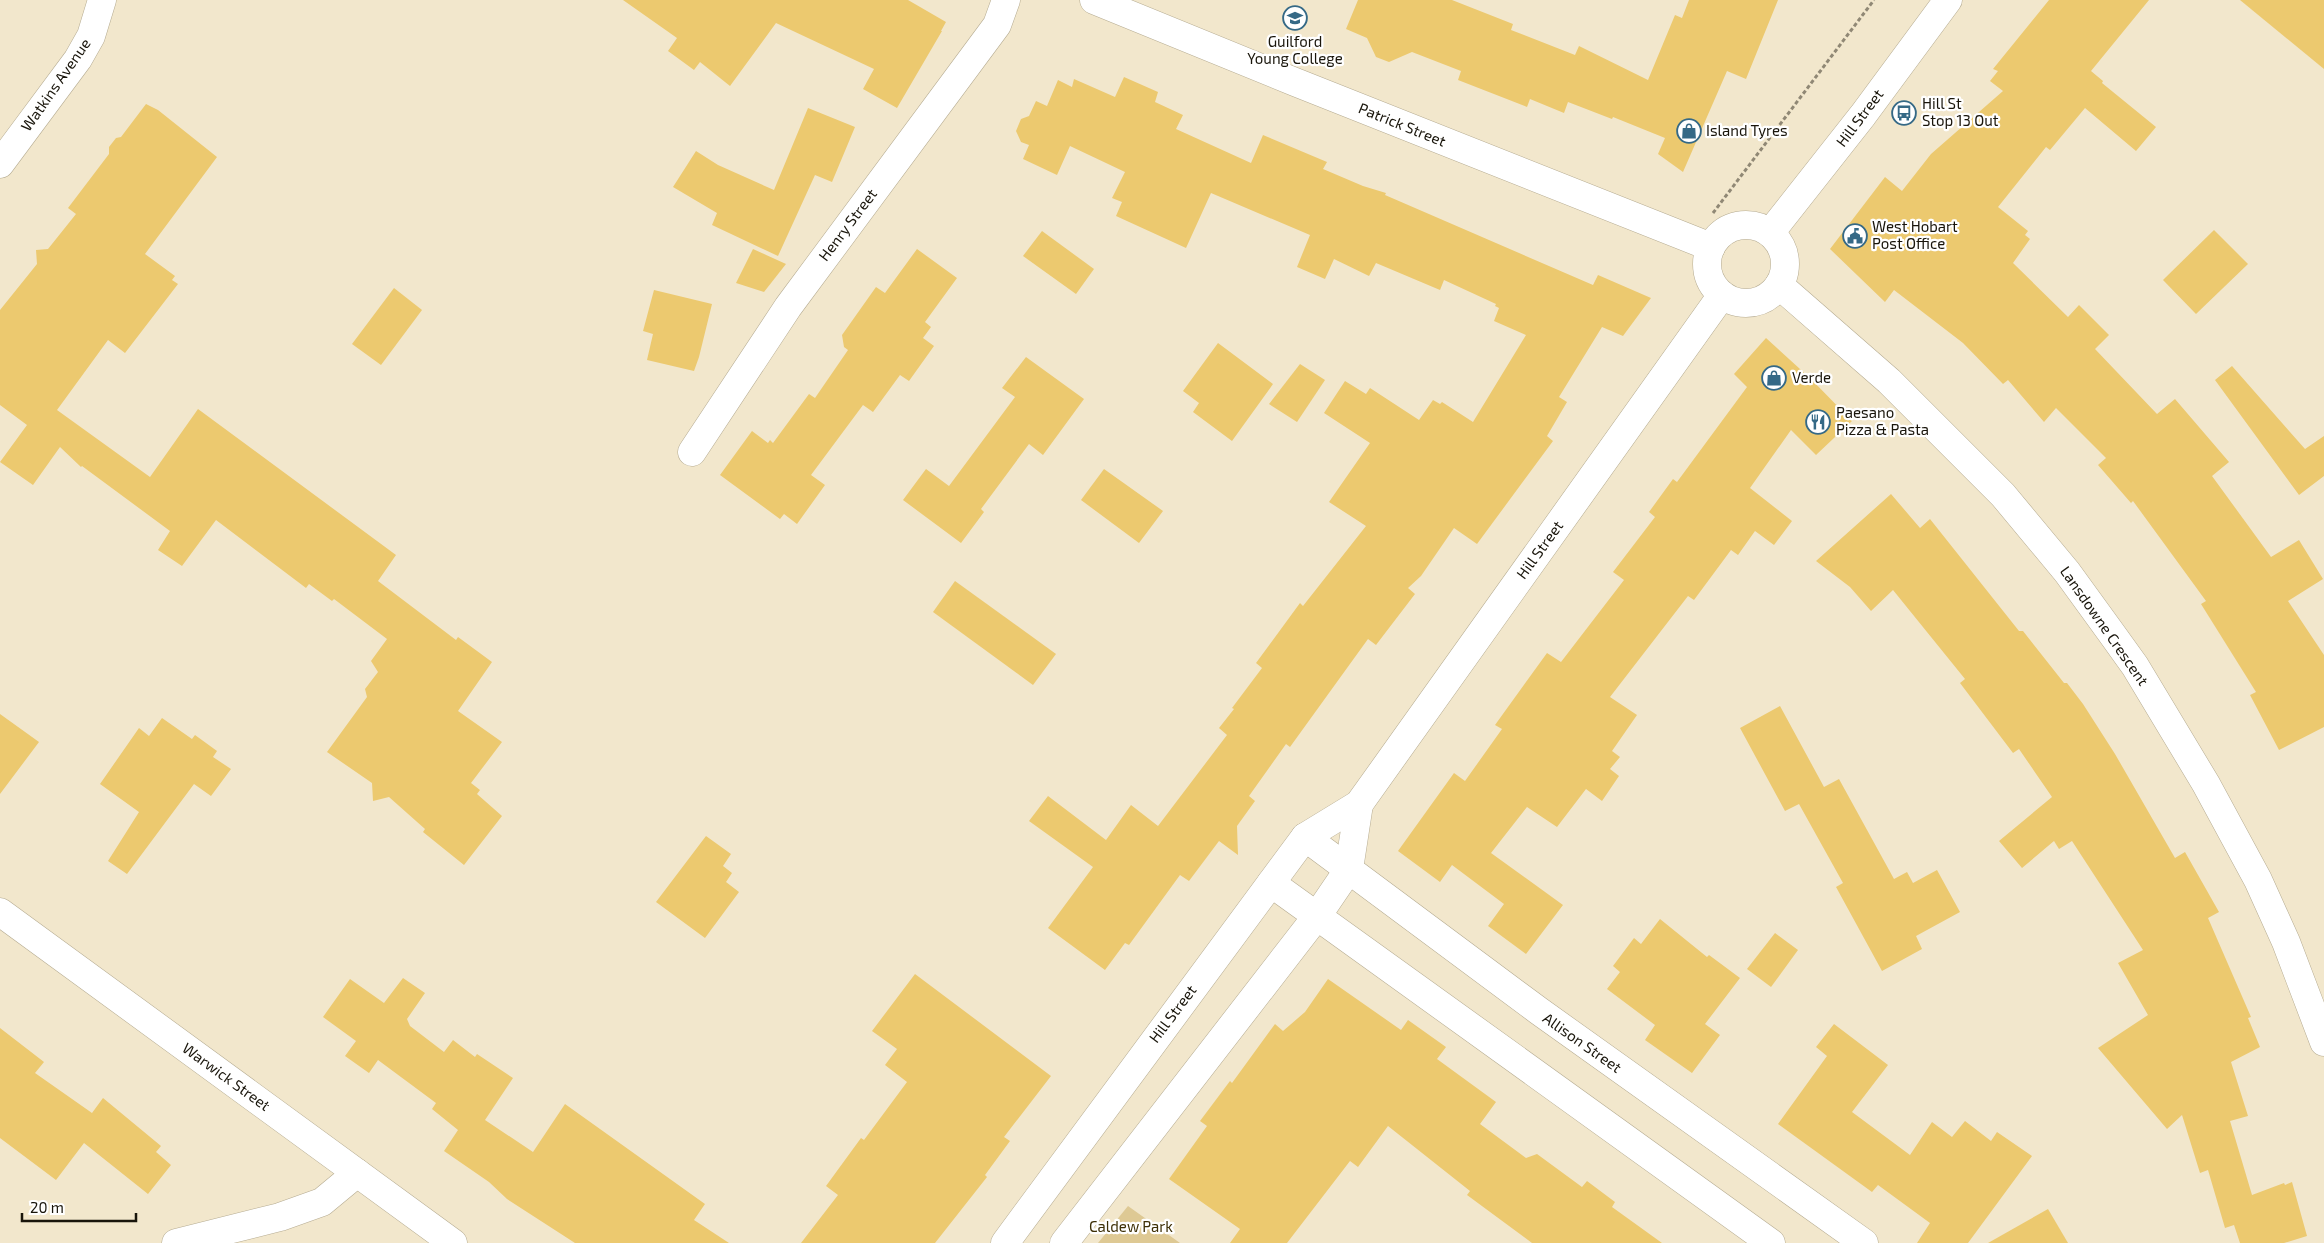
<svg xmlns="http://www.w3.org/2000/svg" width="2324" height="1243" font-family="'Exo 2',sans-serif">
	<rect width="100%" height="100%" fill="#f2e7cc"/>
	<polygon fill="#dec994" points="1128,1206 1180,1243 1098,1243"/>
	<g fill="#ecc96f">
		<polygon points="623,0 908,0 946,22 941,31 942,31 897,108 863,89 874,69 776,23 730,86 700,62 694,70 668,51 677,38"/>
		<polygon points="1358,0 1452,0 1513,24 1511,30 1575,55 1579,46 1648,80 1675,15 1682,18 1689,0 1778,0 1746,79 1727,71 1683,172 1658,154 1665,138 1613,117 1612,119 1568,102 1564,113 1530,99 1527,107 1458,80 1461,71 1412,52 1389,62 1376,57 1367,38 1346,29"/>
		<polygon points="2049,0 2149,0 2091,71 2103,81 2102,83 2156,127 2136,151 2085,108 2050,150 2046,147 1998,207 2028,231 2025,235 2030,239 2013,263 2068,317 2079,305 2109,335 2095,349 2157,414 2175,399 2229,462 2212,476 2271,557 2299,540 2323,579 2288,601 2324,655 2324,727 2279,750 2250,695 2256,692 2201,604 2206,601 2133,501 2131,503 2098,465 2106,458 2056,408 2044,422 2008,380 2003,384 1963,343 1894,290 1885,302 1830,249 1885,177 1902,191 1931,154 2003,91 1990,81 1998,71 1993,69"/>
		<polygon points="2240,0 2324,0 2324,69"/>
		<polygon points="1124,77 1158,92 1155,102 1183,115 1176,129 1251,163 1263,135 1327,162 1323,169 1363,186 1386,193 1385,195 1593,285 1598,275 1651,298 1623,336 1602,327 1559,397 1567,402 1547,436 1553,441 1477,544 1454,528 1421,576 1408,588 1415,594 1376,645 1368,639 1290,747 1286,744 1249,796 1255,801 1237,826 1238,855 1219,841 1189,881 1180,875 1129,945 1125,943 1105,970 1048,928 1093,867 1029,821 1048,796 1106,840 1131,805 1158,826 1227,735 1219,728 1234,709 1232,708 1262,668 1256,663 1300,603 1303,606 1366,526 1329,502 1370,443 1324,413 1345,381 1366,394 1370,388 1419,420 1433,400 1440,404 1442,402 1473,422 1526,335 1494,321 1499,308 1495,306 1496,304 1444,280 1440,290 1376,263 1369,276 1334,259 1325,279 1297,267 1310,235 1211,193 1186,248 1116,216 1122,202 1112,198 1125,172 1070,146 1057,175 1023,159 1029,145 1021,142 1016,131 1021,119 1029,116 1036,101 1047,106 1058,80 1072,87 1074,79 1115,97"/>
		<polygon points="146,104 158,110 217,157 145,254 175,276 172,280 178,284 125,353 108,340 57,410 150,477 198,409 396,555 378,581 456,640 458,637 492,662 458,711 502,742 471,783 480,790 477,794 502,816 464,865 423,832 425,829 389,797 373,801 372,783 327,752 367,697 365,689 378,672 371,661 387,639 334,599 332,601 309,584 306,588 216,520 182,566 158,550 170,531 82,466 81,467 60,447 33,485 0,462 27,425 0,405 0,310 37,264 36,250 48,249 76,214 68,208 109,154 109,147 116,138 121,137"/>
		<polygon points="808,108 855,127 832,182 815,175 778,256 712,225 717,213 673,187 696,151 718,165 774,190"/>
		<polygon points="2214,230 2248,264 2196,314 2163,280"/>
		<polygon points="1042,231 1094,269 1076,294 1023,256"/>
		<polygon points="753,249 786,264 764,292 736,283"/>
		<polygon points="917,249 957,278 925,322 931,327 923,338 934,346 909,381 900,375 873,412 863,405 811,475 825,485 797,524 784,514 780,519 720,475 752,431 768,443 770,440 773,443 809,394 815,398 848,350 844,347 842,335 876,287 885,293"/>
		<polygon points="394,288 422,310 381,365 352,344"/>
		<polygon points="654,290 712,304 699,357 694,371 647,360 653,334 643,331"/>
		<polygon points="1766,338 1811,379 1852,421 1816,455 1791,430 1750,488 1792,521 1774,545 1755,531 1738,555 1731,550 1694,600 1688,596 1610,697 1637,715 1612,751 1620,757 1610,769 1619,776 1602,801 1586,789 1557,827 1527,807 1491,853 1563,905 1526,954 1488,926 1504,904 1452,865 1440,882 1398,851 1454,773 1465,781 1502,729 1495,725 1547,653 1561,662 1624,580 1613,572 1655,517 1649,512 1673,479 1677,482 1747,387 1734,374"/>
		<polygon points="1218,343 1273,384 1232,441 1193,412 1199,403 1183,391"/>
		<polygon points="1026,357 1084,399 1043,455 1029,444 981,509 984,512 961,543 903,500 926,469 949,486 1015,397 1002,388"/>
		<polygon points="1300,364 1325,380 1297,422 1269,404"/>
		<polygon points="2232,366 2305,449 2324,436 2324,476 2299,495 2215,380"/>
		<polygon points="1104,469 1163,511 1139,543 1081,500"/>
		<polygon points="1891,494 1920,528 1930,519 2019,631 2023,631 2064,683 2067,683 2083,704 2115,754 2175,858 2185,852 2219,912 2208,918 2251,1017 2248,1018 2260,1047 2231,1062 2248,1116 2230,1121 2252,1195 2284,1183 2285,1185 2292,1182 2307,1236 2284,1243 2240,1243 2234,1225 2225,1228 2208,1170 2200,1173 2182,1115 2167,1129 2098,1048 2148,1015 2118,963 2143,950 2072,841 2059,849 2054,841 2022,868 1999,841 2052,797 2019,749 2013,753 1960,683 1965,679 1893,590 1871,611 1850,587 1816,561"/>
		<polygon points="955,581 1056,654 1033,685 933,612"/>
		<polygon points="1780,706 1824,787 1839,779 1894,879 1907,872 1913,883 1937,870 1960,912 1916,936 1922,949 1882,971 1836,887 1843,883 1799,804 1785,811 1740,728"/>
		<polygon points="0,714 39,742 0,794"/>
		<polygon points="162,718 192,739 195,735 217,751 213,757 231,769 211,796 194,784 127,874 108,861 139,812 100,784 139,728 149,736"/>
		<polygon points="706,836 731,854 723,866 732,873 726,882 739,892 705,938 656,902"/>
		<polygon points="1660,919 1707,957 1709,955 1740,978 1705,1024 1720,1035 1692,1073 1645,1040 1655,1025 1607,989 1620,972 1613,966 1634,938 1641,944"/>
		<polygon points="1775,933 1798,950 1771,987 1747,969"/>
		<polygon points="915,974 1051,1076 1004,1137 1010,1141 985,1175 987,1177 935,1243 801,1243 838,1195 826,1186 861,1138 864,1140 907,1082 885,1065 897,1049 872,1031"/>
		<polygon points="403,978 425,993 407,1019 410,1026 444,1052 453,1040 475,1057 477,1054 513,1078 485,1120 533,1152 565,1104 705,1204 694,1220 729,1243 575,1243 507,1199 489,1182 444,1151 458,1130 432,1109 436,1103 378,1060 369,1073 345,1056 356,1041 323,1017 350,979 384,1003"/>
		<polygon points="1328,979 1401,1030 1408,1020 1446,1047 1437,1059 1496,1102 1480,1124 1526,1158 1537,1154 1582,1187 1587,1181 1615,1202 1612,1207 1662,1243 1532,1243 1467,1195 1470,1191 1388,1126 1358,1167 1350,1161 1287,1243 1230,1243 1240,1229 1169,1179 1207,1126 1200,1121 1230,1081 1232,1083 1275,1024 1283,1031 1305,1012"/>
		<polygon points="1834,1024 1888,1065 1852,1112 1910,1155 1932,1122 1952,1137 1965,1121 1991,1141 1997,1132 2032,1156 1968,1243 1917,1243 1930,1223 1878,1185 1872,1192 1778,1124 1827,1056 1816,1047"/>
		<polygon points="0,1028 44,1062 35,1073 92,1113 103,1098 161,1146 156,1152 171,1165 148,1194 84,1143 56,1180 0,1138"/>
		<polygon points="2048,1209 2068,1243 1988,1243"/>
	</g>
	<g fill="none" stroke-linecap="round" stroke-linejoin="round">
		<g stroke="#b5ab91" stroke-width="29">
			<g id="minor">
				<polyline points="1094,0 1295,82 1711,247"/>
				<polyline points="0,164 78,59 91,36 102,0"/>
				<polyline points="1779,285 1889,381 2003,495 2067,572 2112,634 2135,666 2206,784 2258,880 2286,942 2324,1042"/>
				<polyline points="692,452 788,307 997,25 1006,0"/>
				<polyline points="1305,837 1539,1011 1864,1243"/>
				<polyline points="1271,883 1771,1243"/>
				<polyline points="176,1243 280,1217 322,1202 357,1173"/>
			</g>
		</g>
		<g stroke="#b5ab91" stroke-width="29">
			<g id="tertiary">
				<circle cx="1746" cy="264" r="39"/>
				<polyline points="1770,233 1863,115 1948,0"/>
				<polyline points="0,912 453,1243"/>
				<polyline points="1005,1243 1305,837 1359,804 1722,295"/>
				<polyline points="1064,1243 1317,916 1349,869 1359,804"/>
			</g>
		</g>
		<polyline stroke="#908875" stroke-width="3" stroke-dasharray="4 2.5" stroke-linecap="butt" points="1713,213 1874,0"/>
		<use href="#minor" stroke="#fff" stroke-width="28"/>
		<use href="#tertiary" stroke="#fff" stroke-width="28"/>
	</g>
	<defs>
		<g id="school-ring" transform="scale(1.25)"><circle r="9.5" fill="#fff" stroke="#356986" stroke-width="1.5"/><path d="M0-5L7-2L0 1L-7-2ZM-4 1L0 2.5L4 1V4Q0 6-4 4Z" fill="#356986"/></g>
		<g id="bus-ring" transform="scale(1.25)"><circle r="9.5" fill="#fff" stroke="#356986" stroke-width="1.5"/><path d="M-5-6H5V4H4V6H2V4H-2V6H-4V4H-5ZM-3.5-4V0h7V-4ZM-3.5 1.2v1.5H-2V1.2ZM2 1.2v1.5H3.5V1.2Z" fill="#356986"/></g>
		<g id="shop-ring" transform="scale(1.25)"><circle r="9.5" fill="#fff" stroke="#356986" stroke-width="1.5"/><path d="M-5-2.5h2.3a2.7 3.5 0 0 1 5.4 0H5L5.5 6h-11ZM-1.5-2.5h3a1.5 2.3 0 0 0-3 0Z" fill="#356986"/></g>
		<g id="civic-ring" transform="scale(1.25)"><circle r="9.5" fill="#fff" stroke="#356986" stroke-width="1.5"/><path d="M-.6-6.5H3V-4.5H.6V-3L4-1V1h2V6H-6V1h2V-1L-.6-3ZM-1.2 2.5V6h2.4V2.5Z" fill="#356986"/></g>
		<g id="restaurant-ring" transform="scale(1.25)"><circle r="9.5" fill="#fff" stroke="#356986" stroke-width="1.5"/><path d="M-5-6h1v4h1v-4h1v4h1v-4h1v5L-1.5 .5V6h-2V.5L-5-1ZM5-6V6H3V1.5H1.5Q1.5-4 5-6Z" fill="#356986"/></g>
	</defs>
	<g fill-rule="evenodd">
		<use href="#school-ring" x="1295" y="18"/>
		<use href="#bus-ring" x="1904" y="113"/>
		<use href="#shop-ring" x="1689" y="131"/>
		<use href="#civic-ring" x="1855" y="236"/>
		<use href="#shop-ring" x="1774" y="378"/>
		<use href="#restaurant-ring" x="1818" y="422"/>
	</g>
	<g text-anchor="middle" stroke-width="4.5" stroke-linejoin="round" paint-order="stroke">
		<g font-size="15" fill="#19150b" stroke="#fff" text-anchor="start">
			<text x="1295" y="47" text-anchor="middle">Guilford<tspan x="1295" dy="17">Young College</tspan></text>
			<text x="1922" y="109">Hill St<tspan x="1922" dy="17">Stop 13 Out</tspan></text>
			<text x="1706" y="136">Island Tyres</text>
			<text x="1872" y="232">West Hobart<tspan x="1872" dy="17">Post Office</tspan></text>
			<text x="1792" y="383">Verde</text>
			<text x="1836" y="418">Paesano<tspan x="1836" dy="17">Pizza &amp; Pasta</tspan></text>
		</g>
		<g font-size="15" fill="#19150b" stroke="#fff">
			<text transform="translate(56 85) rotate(-55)" y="5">Watkins Avenue</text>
			<text transform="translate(1860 118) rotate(-53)" y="5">Hill Street</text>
			<text transform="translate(1402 125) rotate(22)" y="5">Patrick Street</text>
			<text transform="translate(848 225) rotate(-53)" y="5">Henry Street</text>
			<text transform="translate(1540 550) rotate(-54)" y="5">Hill Street</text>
			<text transform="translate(2104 626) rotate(55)" y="5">Lansdowne Crescent</text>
			<text transform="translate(1173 1014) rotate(-53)" y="5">Hill Street</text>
			<text transform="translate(1582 1043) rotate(35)" y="5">Allison Street</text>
			<text transform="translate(226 1077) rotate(36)" y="5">Warwick Street</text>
		</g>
		<g font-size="15" fill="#3d2f06" stroke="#fff">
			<text x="1131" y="1232">Caldew Park</text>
		</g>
	</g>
	<path d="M22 1213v8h114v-8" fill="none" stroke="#19150b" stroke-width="2.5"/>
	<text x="30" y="1213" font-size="15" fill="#19150b" stroke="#ffffff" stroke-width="4" paint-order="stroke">20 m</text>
</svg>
